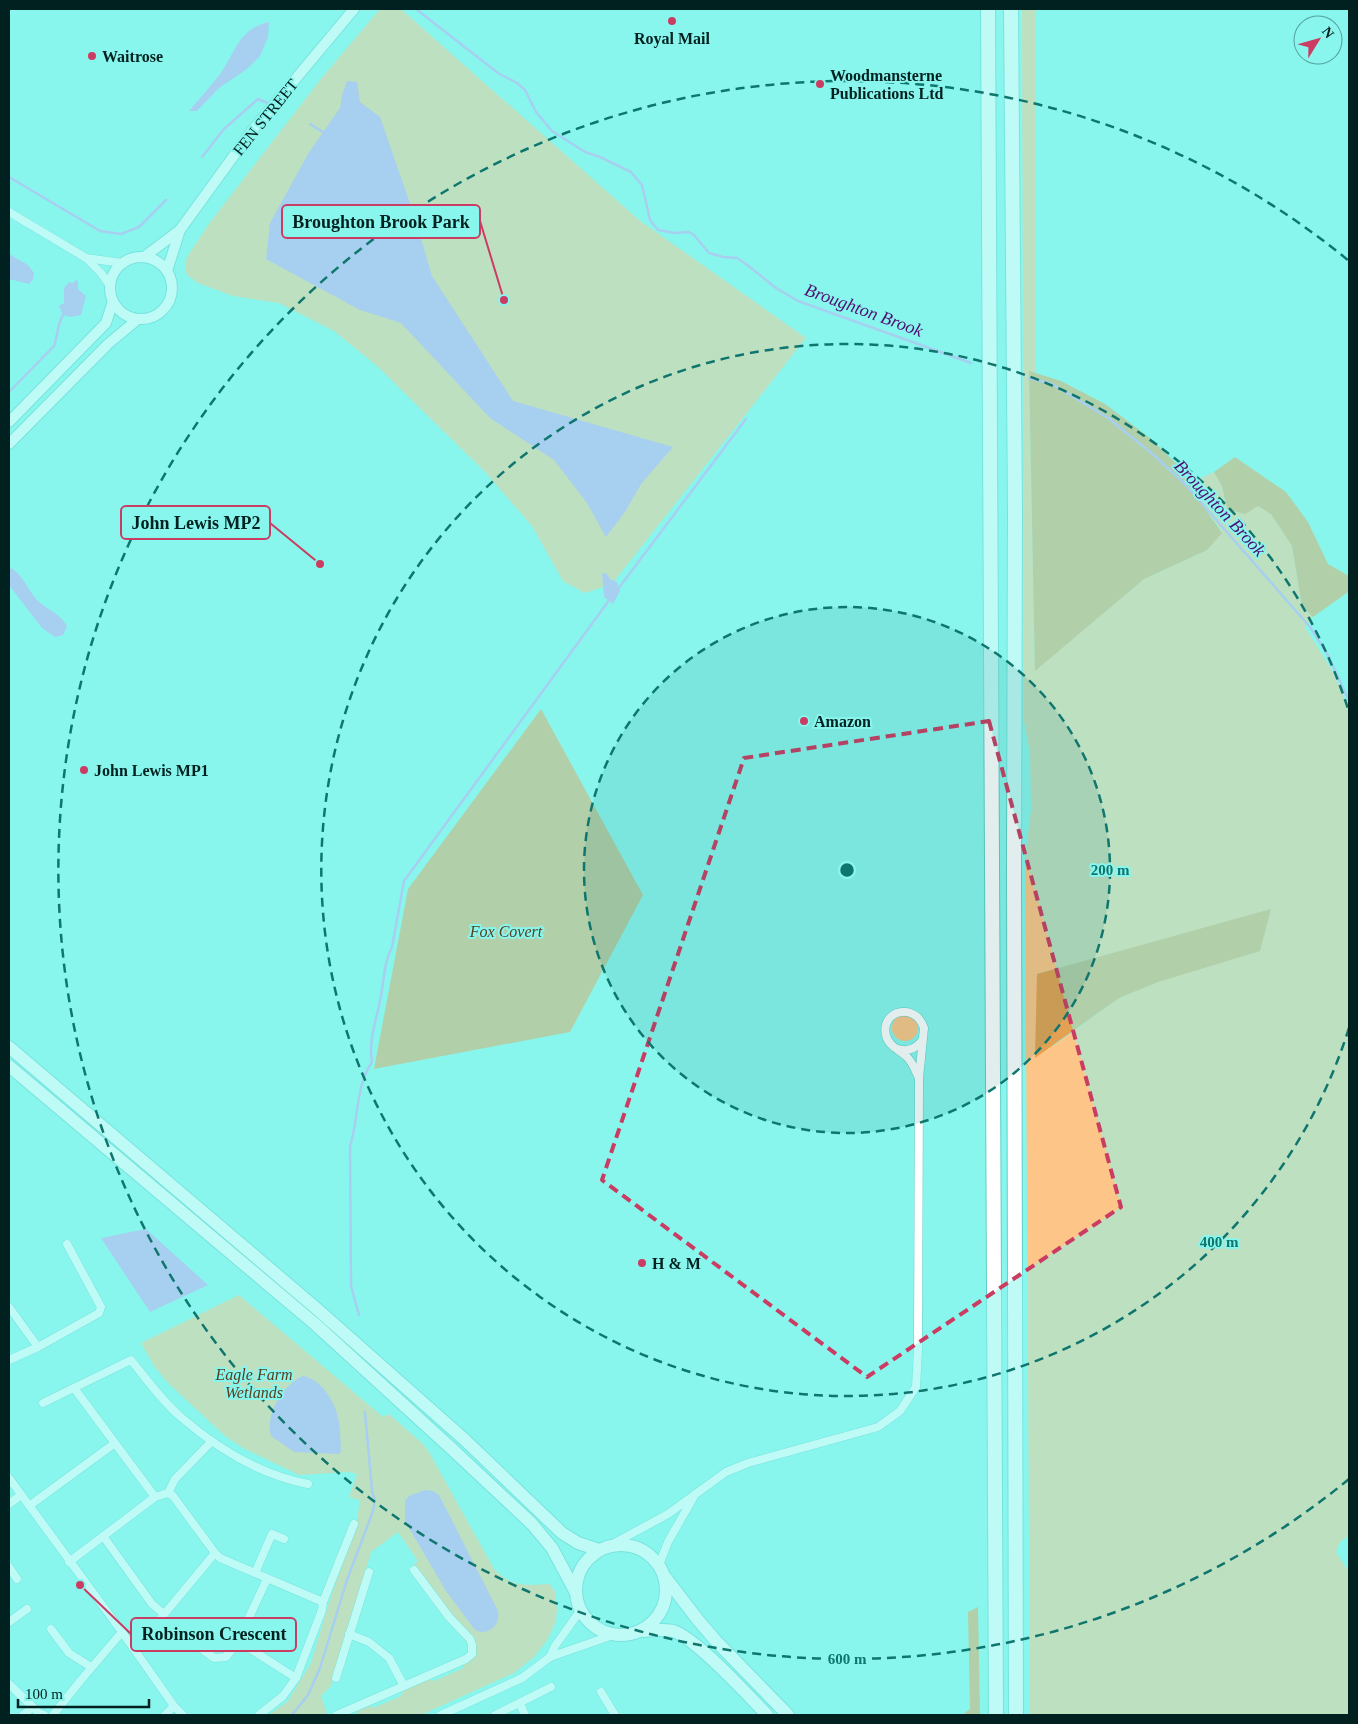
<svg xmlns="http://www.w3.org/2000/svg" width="1358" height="1724" font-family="'Times New Roman',serif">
	<rect width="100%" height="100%" fill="#89f6ee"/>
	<g fill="#fdc587" fill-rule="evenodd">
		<polygon points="380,9 401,9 639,220 806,338 612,584 585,593 563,581 532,526 486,473 377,366 334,331 279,303 233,296 198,283 187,275 185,267 187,257 211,221 320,80"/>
		<path d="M1022,9H1036V373L1029,372L1035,670L1144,579L1207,550L1222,532L1203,506L1187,474L1201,478L1214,472L1222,486L1227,509L1258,505L1271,514L1292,546L1302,606L1313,617L1305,627L1333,672L1349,709V1535L1340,1542L1336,1552L1349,1572V1715H1259L1257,1714L1256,1715H1030L1025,858L1031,810L1030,753L1024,722ZM1271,910L1158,982L1119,998L1053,1046L1037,974Z"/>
		<circle cx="905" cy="1028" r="13"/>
		<path d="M239,1295L383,1417L389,1414L423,1444L429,1452L494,1569C512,1588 526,1585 549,1584L555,1591L557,1609L556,1621L548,1639L534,1657L514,1673L421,1715H356L358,1711L370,1706L373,1708L401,1696L404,1689L430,1679L434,1681L463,1668L464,1663L477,1655L436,1607L409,1569L418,1561L398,1532L371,1552L331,1686L321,1696L327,1713L319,1715H269L288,1701L311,1663L328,1606L357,1519L360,1500L349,1497L357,1474L349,1472L299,1475L243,1448L225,1436L167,1382L154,1366L141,1343Z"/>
	</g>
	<g fill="#e3a153">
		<polygon points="1029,371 1061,381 1105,404 1150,438 1187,474 1203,506 1222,533 1207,550 1144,579 1035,671"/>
		<polygon points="1235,457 1286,492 1308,522 1328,564 1349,576 1348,592 1313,617 1302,606 1292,546 1271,514 1258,506 1245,514 1227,509 1222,486 1214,472"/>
		<polygon points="541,709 643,895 570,1032 374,1069 408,889"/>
		<polygon points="1271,909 1260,951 1158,982 1119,998 1035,1058 1037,974"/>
		<polygon points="978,1607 980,1715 962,1715 970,1709 968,1612"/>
	</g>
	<g fill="#cca0f1">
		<path d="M269,22L268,37L260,56L247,69L219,88L197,111H189C199,99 210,87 220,74C236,52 238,29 269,22Z"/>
		<polygon points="347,81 357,82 360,102 380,117 414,215 432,276 513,401 673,447 641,484 625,512 606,537 587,503 554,460 490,418 401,323 360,310 266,259 270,223 308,154 340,108 342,95"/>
		<polygon points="9,254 28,265 34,273 33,279 29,284 9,279"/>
		<polygon points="76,280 78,281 78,289 86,296 81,315 70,317 63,315 59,306 64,303 64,288 69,282 73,283"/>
		<path d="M9,567C23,574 27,589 37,600C48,611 58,611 67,626L63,635L55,637L42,628L9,585Z"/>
		<polygon points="604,573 607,574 610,579 617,582 620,591 613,604 604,597 602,574"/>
		<polygon points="146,1229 208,1285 150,1312 101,1238"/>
		<path d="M303,1376C312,1378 317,1382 323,1388C340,1408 340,1426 341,1451L339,1454L294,1452L271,1436C265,1415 282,1385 303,1376Z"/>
		<path d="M425,1490L433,1491L439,1495L498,1611C501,1624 489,1637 475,1630L446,1591L405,1521V1501L409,1496Z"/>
	</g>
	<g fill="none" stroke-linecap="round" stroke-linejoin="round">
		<g stroke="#cca0f1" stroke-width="2.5">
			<polyline points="416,9 498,73 517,83 525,90 536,112 552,131 585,152 600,157 631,172 642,185 650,220 658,230 675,233 689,232 694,235 709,253 723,257 737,258 746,264 776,288 798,301 971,363"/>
			<polyline points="310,124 323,132"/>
			<polyline points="202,157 224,129 258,99 270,104"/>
			<polyline points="9,177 100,231 121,234 139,227 166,200"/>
			<polyline points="1029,378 1052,384 1108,418 1149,451 1184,483 1310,627 1328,655 1349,701"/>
			<path d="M9,392L54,346C58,335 57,325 63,315"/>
			<polyline points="618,589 746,419"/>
			<path d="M359,1315L351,1286L350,1146C359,1119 355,1087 372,1062C368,1041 377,1018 381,996C384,980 384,962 392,947L404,881L610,599"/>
			<polyline points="292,1715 308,1695 320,1668 347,1580 373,1511 375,1500 372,1491 365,1412"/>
		</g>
		<g stroke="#60cec6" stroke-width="9">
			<g id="minor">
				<polyline points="9,212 86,258 101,273 110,286"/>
				<polyline points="86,258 122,263"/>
				<path d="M898,1049C908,1052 915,1049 922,1041"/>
				<polyline points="9,1307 38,1347"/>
				<polyline points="9,1360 38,1347 99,1313 101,1307 67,1244"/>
				<polyline points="74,1388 155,1497"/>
				<path d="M43,1403L131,1360C147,1380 163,1402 182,1418C218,1449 261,1475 308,1484"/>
				<polyline points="9,1478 122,1632 174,1706 183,1715"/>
				<polyline points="168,1493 175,1479 212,1441"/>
				<polyline points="9,1504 21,1495"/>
				<polyline points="29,1506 115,1443"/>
				<polyline points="103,1536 152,1604 164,1614"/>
				<path d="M609,1546L668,1514L726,1472L748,1463L878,1427L900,1411L916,1387L918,1350L919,1078L924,1028C915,1001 880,1011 886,1035C888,1046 900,1050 907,1057C913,1063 915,1070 919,1078"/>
				<polyline points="69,1562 155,1497 168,1493 173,1496 215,1553 220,1558 323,1602"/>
				<polyline points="659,1565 668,1542 693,1498"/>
				<polyline points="9,1567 17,1579"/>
				<polyline points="255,1573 272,1534 284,1539"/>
				<polyline points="161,1618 214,1658 226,1657 238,1641 267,1579"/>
				<polyline points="9,1622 27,1609"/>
				<polyline points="51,1629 69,1653 91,1667"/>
				<polyline points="349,1634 369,1642 389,1658 404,1686"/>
				<polyline points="238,1641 296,1678"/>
				<polyline points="133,1648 142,1641 215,1553"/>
				<polyline points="550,1657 555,1646 580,1611"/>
				<polyline points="336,1678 369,1572"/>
				<polyline points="9,1684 39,1713 44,1715"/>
				<polyline points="601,1692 615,1715"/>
				<polyline points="520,1704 525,1715"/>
				<polyline points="23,1715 33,1707"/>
				<polyline points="53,1715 81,1680 122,1632"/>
				<polyline points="165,1715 174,1706"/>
				<polyline points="259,1715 283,1696 296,1678 322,1610 323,1602 354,1524"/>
				<polyline points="337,1715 466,1659 472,1654 472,1645 470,1639 449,1617 414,1570"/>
				<polyline points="441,1715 522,1678 550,1657 613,1635"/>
				<polyline points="495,1715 551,1687"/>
			</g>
		</g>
		<g stroke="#60cec6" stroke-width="12">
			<g id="tertiary">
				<polyline points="144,257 180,230"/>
				<circle cx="141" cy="288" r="31"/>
				<polyline points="167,271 180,230 251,132 354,9"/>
				<polyline points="9,422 106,323 113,301"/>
				<polyline points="9,444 108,344 138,319"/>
			</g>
		</g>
		<g stroke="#60cec6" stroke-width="14">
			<g id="trunk">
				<polyline points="9,1047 317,1309 465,1440 562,1533 578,1543 599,1550"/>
				<polyline points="9,1066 315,1324 452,1449 532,1524 552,1548 575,1591"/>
				<circle cx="621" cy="1590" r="45"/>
				<polyline points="665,1577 698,1620 716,1641 788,1715"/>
				<path d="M643,1631C653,1630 663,1629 673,1631C696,1638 749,1696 767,1715"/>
			</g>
		</g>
		<g stroke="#60cec6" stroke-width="16">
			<g id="motorway">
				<polyline points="988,9 996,1715"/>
				<polyline points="1011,9 1015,512 1014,868 1016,1715"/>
			</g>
		</g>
		<use href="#minor" stroke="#fff" stroke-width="8"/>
		<use href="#tertiary" stroke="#fff" stroke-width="10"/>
		<use href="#trunk" stroke="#fff" stroke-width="12"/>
		<use href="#motorway" stroke="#fff" stroke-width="14"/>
	</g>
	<path d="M0 0H1358V1724H0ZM989,721L1121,1207L867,1377L602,1180L744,758Z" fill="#89f6ee" fill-opacity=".55" fill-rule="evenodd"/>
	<path fill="none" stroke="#cb3c62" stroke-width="4" stroke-dasharray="10 6" stroke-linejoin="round" d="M989,721L1121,1207L867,1377L602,1180L744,758Z"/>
	<circle cx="847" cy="870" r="263" fill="#0f766e" fill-opacity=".12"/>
	<g fill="none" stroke="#0f766e" stroke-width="2.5" stroke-dasharray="9 6">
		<circle cx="847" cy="870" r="263"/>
		<path d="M1349 1028A526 526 0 1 1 1349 712"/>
		<path d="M1349 1479A789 789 0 1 1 1349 261"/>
	</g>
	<g fill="#cb3c62" stroke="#89f6ee" stroke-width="2">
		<circle cx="672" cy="21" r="5"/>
		<circle cx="92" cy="56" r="5"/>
		<circle cx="820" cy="84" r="5"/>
		<circle cx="804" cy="721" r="5"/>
		<circle cx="84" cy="770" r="5"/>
		<circle cx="642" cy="1263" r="5"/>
	</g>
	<g text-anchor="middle" stroke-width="4" stroke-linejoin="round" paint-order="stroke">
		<g font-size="16" font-weight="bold" fill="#00211f" stroke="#89f6ee" text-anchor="start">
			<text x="672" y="44" text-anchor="middle">Royal Mail</text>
			<text x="102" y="62">Waitrose</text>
			<text x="830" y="81">Woodmansterne<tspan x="830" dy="18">Publications Ltd</tspan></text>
			<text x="814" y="727">Amazon</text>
			<text x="94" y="776">John Lewis MP1</text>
			<text x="652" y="1269">H &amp; M</text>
		</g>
		<g font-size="16" fill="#00211f" stroke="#89f6ee">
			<text transform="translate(265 117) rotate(-51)" y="6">FEN STREET</text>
		</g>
		<g font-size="16" font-style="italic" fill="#593e1d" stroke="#89f6ee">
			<text x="506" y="937">Fox Covert</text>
			<text x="254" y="1380">Eagle Farm<tspan x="254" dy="18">Wetlands</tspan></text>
		</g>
		<g font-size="18" font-style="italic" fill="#4d1070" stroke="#89f6ee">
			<text transform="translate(864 310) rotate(20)" y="6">Broughton Brook</text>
			<text transform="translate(1220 508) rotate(47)" y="6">Broughton Brook</text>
		</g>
	</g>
	<circle cx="847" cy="870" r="8" fill="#0f766e" stroke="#89f6ee" stroke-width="2.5"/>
	<g font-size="15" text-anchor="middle" font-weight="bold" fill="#0f766e" stroke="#89f6ee" stroke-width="4" stroke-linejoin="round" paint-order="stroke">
		<text x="1110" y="875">200 m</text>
		<text x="1219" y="1247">400 m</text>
		<text x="847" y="1664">600 m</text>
	</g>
	<path fill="none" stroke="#cb3c62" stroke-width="2" d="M504 300L480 221M320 564L270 523M80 1585L131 1634"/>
	<g fill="#cb3c62" stroke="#89f6ee" stroke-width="2">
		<circle cx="504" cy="300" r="5"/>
		<circle cx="320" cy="564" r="5"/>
		<circle cx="80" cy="1585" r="5"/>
	</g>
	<g fill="#89f6ee" stroke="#cb3c62" stroke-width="2">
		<rect x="282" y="205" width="198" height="33" rx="5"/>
		<rect x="121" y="506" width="149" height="33" rx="5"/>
		<rect x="131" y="1618" width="165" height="33" rx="5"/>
	</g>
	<g font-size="18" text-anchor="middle" font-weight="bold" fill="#00211f">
		<text x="381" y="228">Broughton Brook Park</text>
		<text x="196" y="529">John Lewis MP2</text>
		<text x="214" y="1640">Robinson Crescent</text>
	</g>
	<rect width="1358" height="1724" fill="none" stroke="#00211f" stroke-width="20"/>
	<g transform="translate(1318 40) rotate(53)"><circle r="24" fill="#89f6ee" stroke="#52a19b"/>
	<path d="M0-4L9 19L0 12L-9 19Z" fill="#cb3c62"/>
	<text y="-8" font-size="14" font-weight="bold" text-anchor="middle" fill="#00211f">N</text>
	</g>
	<path d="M18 1699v8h131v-8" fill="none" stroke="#00211f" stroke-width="2.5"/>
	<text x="25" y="1699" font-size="15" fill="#00211f" stroke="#89f6ee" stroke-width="4" paint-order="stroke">100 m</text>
</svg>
